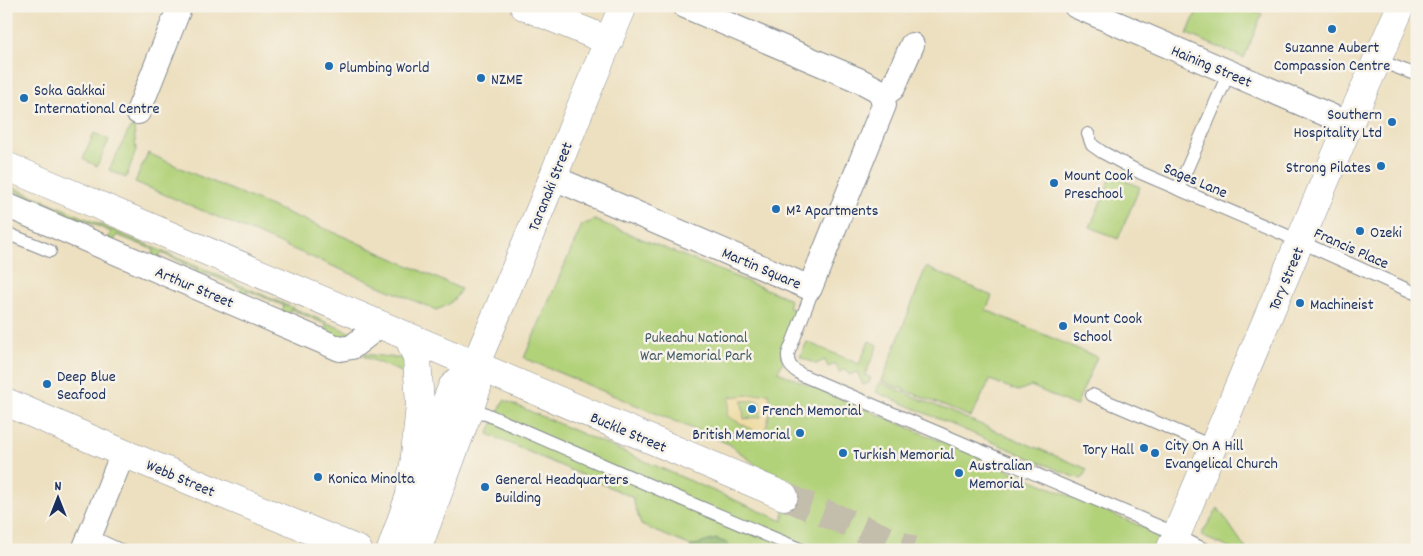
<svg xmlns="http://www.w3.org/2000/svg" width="1423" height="556" font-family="Dekko,sans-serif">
	<rect width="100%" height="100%" fill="#f7f3e8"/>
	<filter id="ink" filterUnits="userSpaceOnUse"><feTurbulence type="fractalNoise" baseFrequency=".02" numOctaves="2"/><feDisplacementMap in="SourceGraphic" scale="10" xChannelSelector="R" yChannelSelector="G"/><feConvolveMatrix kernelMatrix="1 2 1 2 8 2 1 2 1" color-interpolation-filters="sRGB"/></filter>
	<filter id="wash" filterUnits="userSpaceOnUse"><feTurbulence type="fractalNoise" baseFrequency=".0096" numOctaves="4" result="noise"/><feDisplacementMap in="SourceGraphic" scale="20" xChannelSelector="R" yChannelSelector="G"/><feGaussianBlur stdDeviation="1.12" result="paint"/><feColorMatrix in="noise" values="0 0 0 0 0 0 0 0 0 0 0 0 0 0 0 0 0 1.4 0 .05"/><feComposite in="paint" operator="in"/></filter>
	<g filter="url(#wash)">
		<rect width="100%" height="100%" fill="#ede0c0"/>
		<g fill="#b2d27a" stroke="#66806c">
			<polygon points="1199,6 1243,6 1262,14 1244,58 1187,34"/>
			<polygon points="134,127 136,150 126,178 109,170 130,128"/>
			<polygon points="94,133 109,140 97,166 83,159"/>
			<path d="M148,153L194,174L345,237L461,289C453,302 450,305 436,310L135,182Z"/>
			<polygon points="1112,175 1140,187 1118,239 1090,227"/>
			<polygon points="6,184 351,333 346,338 331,335 324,332 327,325 291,309 288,316 281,313 284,306 247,290 244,297 238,295 241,288 204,272 200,278 194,276 197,269 161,253 157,260 151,258 154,250 117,235 114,241 108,239 111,232 74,216 71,223 64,221 67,213 30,197 27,204 21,202 24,195 6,187"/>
			<polygon points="595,220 788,298 790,301 788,307 804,314 778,372 1197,550 690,550 691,546 641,525 632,497 488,434 504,400 783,521 784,490 773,474 759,467 729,444 524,358 582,225"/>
			<polygon points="926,267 992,296 986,310 1097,357 1076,406 1031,386 1018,391 990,380 971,417 882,381"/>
			<polygon points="869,341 878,345 865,375 871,378 869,383 863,385 857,372 849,375 846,369 839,372 836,364 828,367 825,360 816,364 800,357 807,342 859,364"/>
			<polygon points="364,354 406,359 411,376 363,356"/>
			<polygon points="879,382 1087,469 1082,479 1072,476 876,392"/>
			<polygon points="1218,508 1244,546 1247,550 1235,550 1201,536 1204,530"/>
		</g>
		<polygon fill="#8db46a" stroke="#547264" points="716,539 727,543 729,550 690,550 691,546"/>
		<path fill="#eeda9e" stroke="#84847e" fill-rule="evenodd" d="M769,393L771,408L764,436L727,416L730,397ZM760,400L761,417L744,419L742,401Z"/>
	</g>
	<g filter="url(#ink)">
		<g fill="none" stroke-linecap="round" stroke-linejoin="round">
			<polyline stroke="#c3bdac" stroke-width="28" stroke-dasharray="28 14" stroke-linecap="butt" points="784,496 912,550"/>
			<g stroke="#84888f" stroke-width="14">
				<g id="lane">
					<polyline points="1377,60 1417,75"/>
					<polyline points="1088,134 1092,145 1102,152 1141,173 1281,233 1417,294"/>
					<polyline points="1178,189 1229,72"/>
					<polyline points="6,233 50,251"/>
					<path d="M810,288V297L788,354C787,366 793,369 802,375L1158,526C1175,533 1189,543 1206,550"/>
					<polyline points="1092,395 1214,447"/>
					<polyline points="470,407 695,505 802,550"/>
					<polyline points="90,536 120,550"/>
				</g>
			</g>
			<g stroke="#84888f" stroke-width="26">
				<g id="street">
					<polyline points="1076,6 1349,124"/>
					<polyline points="882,96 893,88 912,45"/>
					<polyline points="138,112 180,6"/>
					<polyline points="554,178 810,288 884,105 882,96 878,90 861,81 685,6"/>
					<polyline points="6,205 340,349 352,347 380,325"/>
					<polyline points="84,550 123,453"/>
				</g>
			</g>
			<g stroke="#84888f" stroke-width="29">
				<g id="secondary">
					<polyline points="524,6 609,41"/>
					<polyline points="6,402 123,453 358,550"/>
					<polyline points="391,550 410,495 452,387 475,366 544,200 582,104 623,6"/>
					<polyline points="417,550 477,388 475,366"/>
					<polyline points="1170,550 1349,124 1401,6"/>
				</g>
			</g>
			<g stroke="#84888f" stroke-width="29">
				<g id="highway">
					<polyline points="6,166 784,496"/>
					<polyline points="409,338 417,358 420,405 414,465 411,478 410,495"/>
				</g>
			</g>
			<use href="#lane" stroke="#fff" stroke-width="12"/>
			<use href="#street" stroke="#fff" stroke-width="24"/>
			<use href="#secondary" stroke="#fff" stroke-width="28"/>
			<use href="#highway" stroke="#fff" stroke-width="28"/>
		</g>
	</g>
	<g fill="#1f6fb2" stroke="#f7f3e8" stroke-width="2">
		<circle cx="1332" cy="29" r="5"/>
		<circle cx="329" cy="66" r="5"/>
		<circle cx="481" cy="78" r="5"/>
		<circle cx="24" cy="98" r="5"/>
		<circle cx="1392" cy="122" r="5"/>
		<circle cx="1381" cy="166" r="5"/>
		<circle cx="1054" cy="183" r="5"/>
		<circle cx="776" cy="209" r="5"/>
		<circle cx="1360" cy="231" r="5"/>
		<circle cx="1300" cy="303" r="5"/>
		<circle cx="1063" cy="326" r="5"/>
		<circle cx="47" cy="384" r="5"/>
		<circle cx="752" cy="409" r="5"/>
		<circle cx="800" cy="433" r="5"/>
		<circle cx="1144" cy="448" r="5"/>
		<circle cx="843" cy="453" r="5"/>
		<circle cx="1155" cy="453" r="5"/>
		<circle cx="959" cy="473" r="5"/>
		<circle cx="318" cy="477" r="5"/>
		<circle cx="485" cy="487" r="5"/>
	</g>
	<g text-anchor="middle" stroke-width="5" stroke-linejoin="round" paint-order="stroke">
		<g font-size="16" fill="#1b2f5e" stroke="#f7f3e8" text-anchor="start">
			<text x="1332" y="52" text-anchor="middle">Suzanne Aubert<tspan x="1332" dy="18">Compassion Centre</tspan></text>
			<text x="339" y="72">Plumbing World</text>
			<text x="491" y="84">NZME</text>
			<text x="34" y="95">Soka Gakkai<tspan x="34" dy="18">International Centre</tspan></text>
			<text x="1382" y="119" text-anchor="end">Southern<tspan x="1382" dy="18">Hospitality Ltd</tspan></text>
			<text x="1371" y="172" text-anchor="end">Strong Pilates</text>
			<text x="1064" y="180">Mount Cook<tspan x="1064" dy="18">Preschool</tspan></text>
			<text x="786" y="215">M² Apartments</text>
			<text x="1370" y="237">Ozeki</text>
			<text x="1310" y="309">Machineist</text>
			<text x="1073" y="323">Mount Cook<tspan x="1073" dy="18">School</tspan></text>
			<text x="57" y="381">Deep Blue<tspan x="57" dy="18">Seafood</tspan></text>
			<text x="762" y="415">French Memorial</text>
			<text x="790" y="439" text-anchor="end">British Memorial</text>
			<text x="1165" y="450">City On A Hill<tspan x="1165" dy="18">Evangelical Church</tspan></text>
			<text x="1134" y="454" text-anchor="end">Tory Hall</text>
			<text x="853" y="459">Turkish Memorial</text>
			<text x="969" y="470">Australian<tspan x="969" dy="18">Memorial</tspan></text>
			<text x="328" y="483">Konica Minolta</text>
			<text x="495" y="484">General Headquarters<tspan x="495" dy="18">Building</tspan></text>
		</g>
		<g font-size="16" fill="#1b2f5e" stroke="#f7f3e8">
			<text transform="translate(1212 65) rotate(23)" y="6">Haining Street</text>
			<text transform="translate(1196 179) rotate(23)" y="6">Sages Lane</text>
			<text transform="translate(549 186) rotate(-68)" y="6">Taranaki Street</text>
			<text transform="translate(1352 247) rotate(24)" y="6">Francis Place</text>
			<text transform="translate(762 267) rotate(23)" y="6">Martin Square</text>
			<text transform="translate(1285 278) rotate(-67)" y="6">Tory Street</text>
			<text transform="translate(195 286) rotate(23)" y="6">Arthur Street</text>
			<text transform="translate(629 431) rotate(23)" y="6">Buckle Street</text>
			<text transform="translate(181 477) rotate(23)" y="6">Webb Street</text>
		</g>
		<g font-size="16" fill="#415865" stroke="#f7f3e8">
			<text x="696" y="342">Pukeahu National<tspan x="696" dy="18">War Memorial Park</tspan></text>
		</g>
	</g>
	<rect width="1423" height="556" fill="none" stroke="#f7f3e8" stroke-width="25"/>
	<g transform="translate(58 498)" stroke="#f7f3e8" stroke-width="4" paint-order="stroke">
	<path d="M0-4L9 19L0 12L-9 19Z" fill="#1b2f5e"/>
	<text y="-8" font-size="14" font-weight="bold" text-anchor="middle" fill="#1b2f5e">N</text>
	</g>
</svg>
